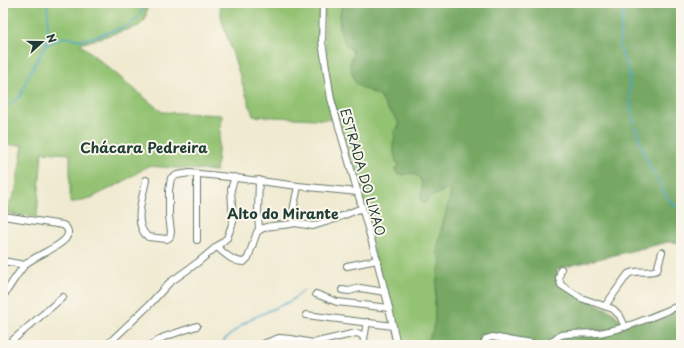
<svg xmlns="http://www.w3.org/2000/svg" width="684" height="348" font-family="'Playpen Sans',sans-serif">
	<rect width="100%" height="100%" fill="#fbf7ec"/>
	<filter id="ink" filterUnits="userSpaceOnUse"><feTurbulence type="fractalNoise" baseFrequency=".025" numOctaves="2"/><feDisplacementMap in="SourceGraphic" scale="8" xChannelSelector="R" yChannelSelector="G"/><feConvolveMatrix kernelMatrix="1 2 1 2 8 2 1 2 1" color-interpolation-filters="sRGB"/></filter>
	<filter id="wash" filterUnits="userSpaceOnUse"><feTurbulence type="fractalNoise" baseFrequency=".012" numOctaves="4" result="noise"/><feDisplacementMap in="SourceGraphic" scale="16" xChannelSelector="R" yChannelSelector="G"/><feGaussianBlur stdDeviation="0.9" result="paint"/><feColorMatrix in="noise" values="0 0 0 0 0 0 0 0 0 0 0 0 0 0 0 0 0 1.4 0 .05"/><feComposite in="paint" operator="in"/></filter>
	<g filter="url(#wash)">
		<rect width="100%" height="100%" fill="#f0ead1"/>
		<g fill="#93c272" stroke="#598053">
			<polygon points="3,3 148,3 145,20 139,26 80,44 162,112 222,115 216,171 148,166 121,183 91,198 70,203 70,154 42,152 37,217 5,213 15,192 23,145 3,145"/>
			<polygon points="219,3 223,3 224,8 248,3 321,3 319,34 336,120 253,116 222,21"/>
			<path d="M325,3H343C337,19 339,33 347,47L351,48L353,53L352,58L350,65L355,82L380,96L387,109L393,114L400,125L394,132L395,139L393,145L400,162L398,167L418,176L422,183L421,200L425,202L431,197L446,189L451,192L448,208L441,228L440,256L441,262L437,280L435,301V320L432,333L424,345H399L333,101L324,33Z"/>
		</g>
		<g fill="#76a864" stroke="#4a724c">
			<path d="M343,3H681V243L668,242L557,269L558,284L611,311L620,319L622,326L611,329L566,333L548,345H530L499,341H492L485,345H424L432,333L435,320V301L437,280L441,262L437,251L438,245L451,192L446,189L431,197L425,203L422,202C419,196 423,189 422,183C419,174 412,171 404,175L397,173L395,170L398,167L399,163L396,162L394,152L393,145L395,139L394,132L400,125L393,114L387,109L380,96L362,88L355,82L350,65L352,58L353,53L351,48L347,47C339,33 337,19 343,3Z"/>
			<polygon points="681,306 681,345 551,345 557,338 602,332"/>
		</g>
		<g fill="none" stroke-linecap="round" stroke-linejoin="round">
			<g stroke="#4ca6ca" stroke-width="1.5">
				<polyline points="626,3 622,20 619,45 629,73 631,112 645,157 668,199 681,211"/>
				<polyline points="46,45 64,37 82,40 97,36 130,25 139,16 146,3"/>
				<polyline points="3,109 20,97 28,76 46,45 48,22 47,3"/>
				<polyline points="220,345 222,342 243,324 255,317 291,301 304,290"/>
			</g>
		</g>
	</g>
	<g filter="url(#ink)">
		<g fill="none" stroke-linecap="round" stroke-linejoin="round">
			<g stroke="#687a6b" stroke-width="8">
				<g id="minor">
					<polyline points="323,3 322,42 331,99 377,260 389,308 397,345"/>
					<polyline points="197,174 197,240"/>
					<path d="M146,180C143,197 132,224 148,237L167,239L170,237L171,232L169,216V190L171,178L177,175L190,173L229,177L298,186L358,192"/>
					<polyline points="298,186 292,216 295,223 313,226 332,220 362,208"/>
					<path d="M3,216L63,225C68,228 70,233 66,238C60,247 37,255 27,263C19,270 10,287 3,296"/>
					<polyline points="259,230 258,212 259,180"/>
					<path d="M217,247C225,254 233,262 244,262L248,258L257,232C267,223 283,227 295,223"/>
					<polyline points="3,261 25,265"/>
					<polyline points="347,266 377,260"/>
					<polyline points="561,269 559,278 561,285 581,298 613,309 620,316 625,327"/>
					<polyline points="342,290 349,291 360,288 385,292"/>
					<polyline points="316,294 337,302 389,308"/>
					<path d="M605,306L628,274C637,269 648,274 657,270L662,252"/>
					<polyline points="306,315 393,326"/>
					<polyline points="7,345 63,297"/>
					<polyline points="107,345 149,305 169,283 197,263 227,238 233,222 231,189 235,177"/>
					<polyline points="151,345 164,337 197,326"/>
					<polyline points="260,345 279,338 291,339 313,343 356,333 360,334 364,338"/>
					<polyline points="363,345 367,322"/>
					<polyline points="483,345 486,339 492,337 537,345"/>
					<path d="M548,345L557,337L561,335C575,332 590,335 604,332C631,327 656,315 681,305"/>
				</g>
			</g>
			<use href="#minor" stroke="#fff" stroke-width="6"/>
		</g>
	</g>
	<g text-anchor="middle" stroke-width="4" stroke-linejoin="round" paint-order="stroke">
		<g font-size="13" fill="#1f3d34" stroke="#fbf7ec">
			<text transform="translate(363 172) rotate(74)" y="5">ESTRADA DO LIXAO</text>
		</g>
		<g font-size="14" font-weight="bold" fill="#1f3d34" stroke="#fbf7ec">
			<text x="144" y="153">Chácara Pedreira</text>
			<text x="283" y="219">Alto do Mirante</text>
		</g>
	</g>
	<rect width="684" height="348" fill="none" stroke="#fbf7ec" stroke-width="16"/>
	<g transform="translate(42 42) rotate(69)" stroke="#fbf7ec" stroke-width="3" paint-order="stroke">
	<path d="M0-3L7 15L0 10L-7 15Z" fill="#1f3d34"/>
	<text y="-6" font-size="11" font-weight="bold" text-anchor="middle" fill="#1f3d34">N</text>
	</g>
</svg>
